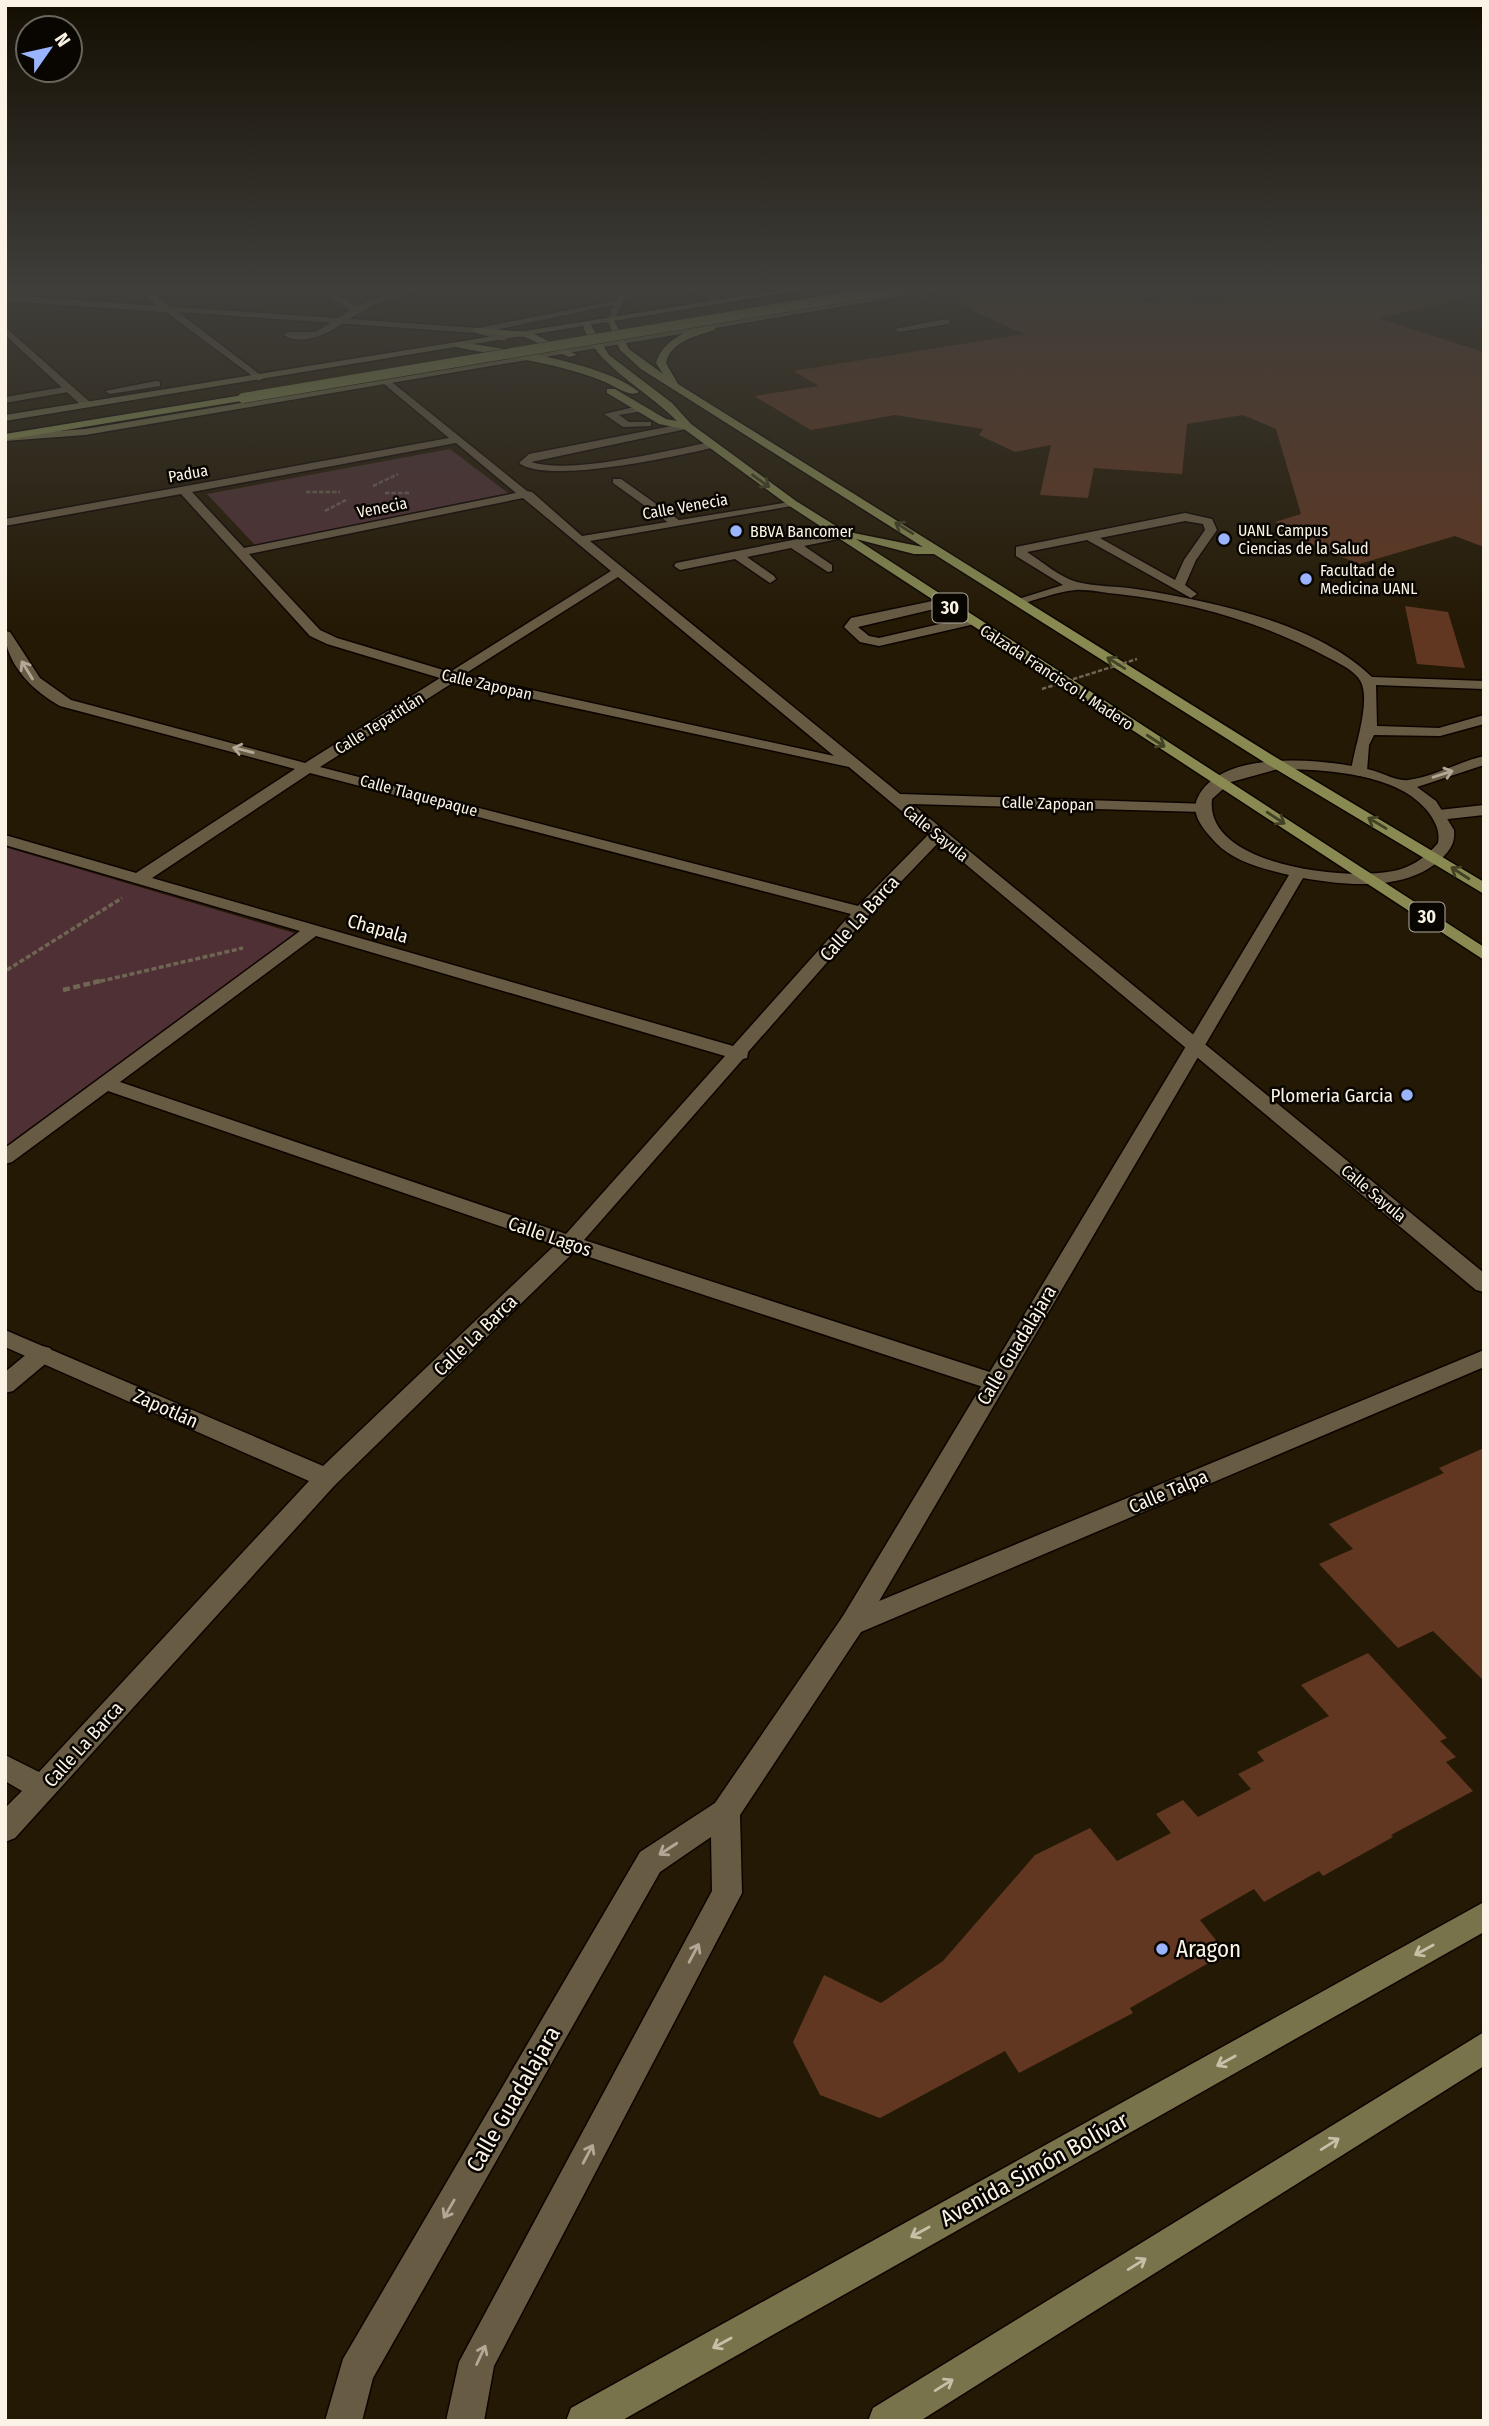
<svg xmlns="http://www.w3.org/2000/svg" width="1489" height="2426" font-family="'Fira Sans Condensed',sans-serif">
	<rect width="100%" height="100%" fill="#241904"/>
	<g fill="#4f3034">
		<polygon points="450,449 508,493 255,545 207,494"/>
		<polygon points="5,847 298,934 5,1151"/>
	</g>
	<g fill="#613721">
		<polygon points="1027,286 1115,286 1150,302 1167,295 1166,292 1155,286 1187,286 1192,303 1260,292 1270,296 1315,286 1460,286 1462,299 1377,318 1484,352 1484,547 1455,536 1359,564 1277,530 1288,527 1275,522 1301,514 1276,429 1243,415 1187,424 1182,474 1094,468 1088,498 1040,495 1051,445 1015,452 979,435 983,429 895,415 811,430 754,396 819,386 793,371 1025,334 953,302 965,300 957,296"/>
		<polygon points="1405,606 1448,612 1465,668 1417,664"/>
		<polygon points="1484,1448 1484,1681 1433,1631 1398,1648 1319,1564 1353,1549 1329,1524 1444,1473 1439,1468"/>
		<polygon points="1368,1653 1447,1738 1440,1741 1456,1757 1446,1762 1473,1791 1391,1835 1393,1837 1323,1876 1319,1871 1264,1902 1254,1889 1200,1920 1226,1953 1130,2008 1133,2013 1019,2073 1005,2051 880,2118 820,2095 793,2042 824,1975 881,2003 943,1961 1035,1855 1090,1828 1117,1861 1171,1833 1156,1814 1183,1800 1198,1817 1251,1789 1238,1774 1264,1761 1257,1752 1329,1716 1301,1685"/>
	</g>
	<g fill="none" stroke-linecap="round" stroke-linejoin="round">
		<g stroke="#0d0400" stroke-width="3">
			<g id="service">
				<polygon points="631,286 696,287 726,302 719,304 694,292"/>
				<polygon points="1117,286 1130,286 1150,293 1137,286 1149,286 1165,294 1149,299"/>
				<polygon points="915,290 927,297 923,300 911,293"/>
				<path d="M341,317L346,320L344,322C328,335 302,346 283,335L288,332H315Z"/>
				<polygon points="946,319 949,320 949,324 899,332 894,329"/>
				<polygon points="156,381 160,382 160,386 110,394 105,391"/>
				<polygon points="70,386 74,387 74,391 5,403 5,397"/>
				<polygon points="639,406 644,409 643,411 619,415 629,422 651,422 651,426 623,427 604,414"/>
				<path d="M687,423L692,426L691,428L531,462C573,475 667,450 712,442L716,443V447C678,456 547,485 519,463L529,454Z"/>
				<polygon points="613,479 621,479 683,523 673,526 613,483"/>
				<path d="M1185,513L1212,519L1217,530L1196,560L1185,585L1197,594L1191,598L1087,540L1027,552C1043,562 1059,577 1077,582C1096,587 1117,586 1136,589C1210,601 1317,623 1372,677L1484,681V689L1376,685L1377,726L1439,728L1484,715V724L1440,736L1374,735L1369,745L1367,771L1359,776L1354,774L1351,771C1354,748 1371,703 1361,682C1355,670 1338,663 1327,657C1262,622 1191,602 1118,594C1104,593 1088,589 1075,590C1056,592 1036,600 1018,605L1012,601L1063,585L1016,556V547ZM1185,521L1203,524L1205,530L1184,560L1175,580L1100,538Z"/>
				<polygon points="839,531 845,535 843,538 804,546 832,565 832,571 828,572 791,548 747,557 774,576 776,579 770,583 735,559 680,570 674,566 676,563"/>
				<polygon points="942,599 948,603 947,606 858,627 869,636 879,638 970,617 975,618 975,624 879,646 860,642 844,627 851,618"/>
				<polygon points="1484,805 1484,815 1439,820 1431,815 1439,810"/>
				<polygon points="42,1346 50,1348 53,1354 50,1360 13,1391 5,1393 5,1372 34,1348"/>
			</g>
		</g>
		<g stroke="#0d0400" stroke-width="3">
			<g id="minor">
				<polygon points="134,286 144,286 171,307 338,318 350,310 312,286 323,286 356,306 403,289 433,286 375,304 349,319 478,328 618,300 622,303 490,331 506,336 506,340 503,341 476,333 178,312 262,376 264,378 259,381 166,312 5,301 5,295 158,306"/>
				<polygon points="5,327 91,403 91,407 83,407 5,335"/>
				<path d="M388,379L527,491L532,492L582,536L796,501V505L792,506L590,541L900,794L1208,804L1210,807L1202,812L912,804L1484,1273V1292L1476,1290L939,842L868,916L748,1052L747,1058L743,1059L584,1240L1002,1376L1006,1382L1002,1388L994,1390L986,1388L574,1252L335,1485L15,1838L5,1842V1808L22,1791L5,1781V1755L39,1772L309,1481L5,1347V1330L323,1466L555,1245L108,1091L12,1162L5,1164V1148L300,931L5,845V835L136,873L295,769L60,706C33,691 5,664 5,631L10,632L40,678L71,700L305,763L440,678L327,644L310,636L181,494L5,526V519L449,438L384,384V380ZM456,443L516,493L244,548L192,492ZM523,498L611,571L450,672L337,638L320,630L249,554ZM618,577L834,756L463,675ZM454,682L849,767L929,834L858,906L320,767ZM310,773L851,914L733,1046L152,878ZM316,936L725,1056L566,1234L120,1082Z"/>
				<polygon points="1484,1350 1484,1367 861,1632 852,1635 843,1632 839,1624 843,1616"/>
			</g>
		</g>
		<g stroke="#0d0400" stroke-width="3">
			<g id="tertiary">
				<polygon points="627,286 636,286 622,304 613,323 607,323 614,303"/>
				<path d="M1484,756V765L1417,787L1436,801L1454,830C1455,841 1452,847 1445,855C1411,892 1349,886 1303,878L861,1632L740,1815L742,1893L494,2366L484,2421H446L459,2362L712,1891L711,1837L660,1872L373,2378L362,2421H325L343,2359L640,1852L715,1803L843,1616L1289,875C1264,869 1234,862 1216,843C1205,831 1189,815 1198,797C1223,748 1324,759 1367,769C1379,771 1397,782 1408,780C1433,777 1458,762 1484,756ZM1278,769C1324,769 1400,773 1429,813C1436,823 1440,831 1438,843C1427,856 1415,865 1398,870C1352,882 1204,867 1212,799L1231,782Z"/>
			</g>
		</g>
		<g stroke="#0d0400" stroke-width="3">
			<g id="secondary">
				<polygon points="804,286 826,286 5,421 5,415"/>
				<polygon points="941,286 962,286 85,435 5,441 5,435 85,429"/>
				<polygon points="1484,1902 1484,1932 621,2421 566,2421 571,2408"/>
				<polygon points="1484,2032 1484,2066 920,2421 868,2421 873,2408"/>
			</g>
		</g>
		<g stroke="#0d0400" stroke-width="3">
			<g id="primary">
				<path d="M607,319H613L629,349L663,374L656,363C662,340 693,325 715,326V330C696,336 671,341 666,363L678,384L1277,758L1484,882V894L1267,764L934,554H914L856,539L1484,947V960L788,505L684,429L659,424L607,393V389H615L666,419L677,421C652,394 585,358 583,322H589L609,355L672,403L691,424L796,501L844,531L923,547L641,369L620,350Z"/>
				<polygon points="474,328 530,332 577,355 569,357 525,337 477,333 472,330"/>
				<path d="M459,342C506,349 602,362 639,392C630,398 615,386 605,382C556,362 507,358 456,347L454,345Z"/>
			</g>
		</g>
		<g stroke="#0d0400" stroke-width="3">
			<polygon id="trunk" points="243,395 248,398 247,400 5,440 5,434"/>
		</g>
		<polyline stroke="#6f6553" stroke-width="2" stroke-dasharray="3.5 2" stroke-linecap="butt" points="1181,293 1191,297"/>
		<g stroke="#6f6553" stroke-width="2.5" stroke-dasharray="4.5 2" stroke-linecap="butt">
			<polyline points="373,486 398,474"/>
			<polyline points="306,492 340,492"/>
			<polyline points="385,493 409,493"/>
			<polyline points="325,511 346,500"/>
		</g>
		<g stroke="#6f6553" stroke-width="3.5" stroke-dasharray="5 2.5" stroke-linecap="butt">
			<polyline points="7,970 122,898"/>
			<polyline points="93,983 243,948"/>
		</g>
		<polyline stroke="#6f6553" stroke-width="4.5" stroke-dasharray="7 3.5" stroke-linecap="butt" points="63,990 100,981"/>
		<use href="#service" fill="#685b44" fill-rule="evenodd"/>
		<use href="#minor" fill="#685b44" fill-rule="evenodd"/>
		<use href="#tertiary" fill="#685b44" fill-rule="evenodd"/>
		<use href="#secondary" fill="#78734b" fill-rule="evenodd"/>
		<use href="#primary" fill="#888a51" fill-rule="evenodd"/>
		<use href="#trunk" fill="#939a56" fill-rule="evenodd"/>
		<g stroke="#0d0400" stroke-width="11" stroke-linecap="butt">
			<polyline id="trunk-bridge" points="243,398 912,286"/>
		</g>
		<polyline stroke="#6f6553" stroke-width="2.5" stroke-dasharray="4.5 2" stroke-linecap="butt" points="1042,689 1137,659"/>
		<use href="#trunk-bridge" stroke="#939a56" stroke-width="10"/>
	</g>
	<defs><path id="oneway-shaft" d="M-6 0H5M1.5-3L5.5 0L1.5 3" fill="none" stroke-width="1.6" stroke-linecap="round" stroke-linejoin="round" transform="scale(1.75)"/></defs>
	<g stroke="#424125">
		<use href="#oneway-shaft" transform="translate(761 481) rotate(36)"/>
		<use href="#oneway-shaft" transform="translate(904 528) rotate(-148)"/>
		<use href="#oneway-shaft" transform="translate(1116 663) rotate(-148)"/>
		<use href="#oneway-shaft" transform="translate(1156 741) rotate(33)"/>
		<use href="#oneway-shaft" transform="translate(1276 818) rotate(33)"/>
		<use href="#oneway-shaft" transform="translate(1377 823) rotate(-149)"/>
		<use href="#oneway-shaft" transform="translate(1460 873) rotate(-147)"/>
	</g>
	<g stroke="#b2a895">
		<use href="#oneway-shaft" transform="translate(27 670) rotate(-122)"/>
		<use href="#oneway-shaft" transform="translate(243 750) rotate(-166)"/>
		<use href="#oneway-shaft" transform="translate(1443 774) rotate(-18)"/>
		<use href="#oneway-shaft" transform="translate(668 1849) rotate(147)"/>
		<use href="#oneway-shaft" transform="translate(694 1953) rotate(-62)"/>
		<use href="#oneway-shaft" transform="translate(588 2154) rotate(-62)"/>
		<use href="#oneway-shaft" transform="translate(449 2209) rotate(120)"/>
		<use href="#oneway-shaft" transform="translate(481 2355) rotate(-65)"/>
	</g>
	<g stroke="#c7c0a8">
		<use href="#oneway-shaft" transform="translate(1424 1950) rotate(151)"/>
		<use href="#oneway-shaft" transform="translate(1226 2061) rotate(151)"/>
		<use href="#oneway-shaft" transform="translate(1330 2144) rotate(-32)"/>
		<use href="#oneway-shaft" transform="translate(920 2232) rotate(151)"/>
		<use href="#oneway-shaft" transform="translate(1137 2264) rotate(-32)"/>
		<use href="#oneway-shaft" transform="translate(722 2343) rotate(151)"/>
		<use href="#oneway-shaft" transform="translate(944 2385) rotate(-32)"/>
	</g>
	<linearGradient id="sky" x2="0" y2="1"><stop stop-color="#140e02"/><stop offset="0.46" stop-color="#3f3e3a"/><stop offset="1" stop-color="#3f3e3a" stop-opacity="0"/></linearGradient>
	<rect width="1489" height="626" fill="url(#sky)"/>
	<g fill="#9ab5fd" stroke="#090501" stroke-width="2.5">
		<circle cx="736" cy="531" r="7"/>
		<circle cx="1224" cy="539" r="7"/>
		<circle cx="1306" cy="579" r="7"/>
		<circle cx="1407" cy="1095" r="7"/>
		<circle cx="1162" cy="1949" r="7"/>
	</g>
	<g text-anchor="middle" stroke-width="5" stroke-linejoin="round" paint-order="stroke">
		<g font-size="16" fill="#fbf4e6" stroke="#090501">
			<text transform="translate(188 473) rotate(-10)" y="6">Padua</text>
			<text transform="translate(685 506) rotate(-10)" y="6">Calle Venecia</text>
			<text transform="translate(382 507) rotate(-11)" y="6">Venecia</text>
			<text transform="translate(1057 677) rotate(33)" y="6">Calzada Francisco I. Madero</text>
			<text transform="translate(487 684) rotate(13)" y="6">Calle Zapopan</text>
			<text transform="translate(379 723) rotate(-32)" y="6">Calle Tepatitlán</text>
			<text transform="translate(419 795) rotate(15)" y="6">Calle Tlaquepaque</text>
			<text transform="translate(1048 803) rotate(2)" y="6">Calle Zapopan</text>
			<text transform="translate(936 833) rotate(39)" y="6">Calle Sayula</text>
			<text transform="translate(1374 1193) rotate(40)" y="6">Calle Sayula</text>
		</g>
		<g font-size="16" fill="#fbf4e6" stroke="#090501" text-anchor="start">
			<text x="1238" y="536">UANL Campus<tspan x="1238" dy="18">Ciencias de la Salud</tspan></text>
			<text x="750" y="537">BBVA Bancomer</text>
			<text x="1320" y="576">Facultad de<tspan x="1320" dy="18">Medicina UANL</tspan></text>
		</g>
		<g fill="#090501" stroke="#b2aca1" stroke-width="2">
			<rect x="932.5" y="593.5" width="35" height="29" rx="5"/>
			<rect x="1409.5" y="902.5" width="35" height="29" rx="5"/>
		</g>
		<g font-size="18" font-weight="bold" fill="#fbf4e6">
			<text x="950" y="614">30</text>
			<text x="1427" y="923">30</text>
		</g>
		<g font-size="19" fill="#fbf4e6" stroke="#090501">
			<text transform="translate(859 918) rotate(-48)" y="7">Calle La Barca</text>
			<text transform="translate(378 928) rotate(16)" y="7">Chapala</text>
			<text transform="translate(550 1236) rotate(19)" y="7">Calle Lagos</text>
			<text transform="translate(475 1335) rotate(-44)" y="7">Calle La Barca</text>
			<text transform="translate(1016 1345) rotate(-59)" y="7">Calle Guadalajara</text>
			<text transform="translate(166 1408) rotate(24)" y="7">Zapotlán</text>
			<text transform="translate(1168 1491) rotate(-23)" y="7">Calle Talpa</text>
			<text transform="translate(83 1744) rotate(-48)" y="7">Calle La Barca</text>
		</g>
		<g font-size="19" fill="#fbf4e6" stroke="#090501" text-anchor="end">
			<text x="1393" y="1102">Plomeria Garcia</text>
		</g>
		<g font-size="23" fill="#fbf4e6" stroke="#090501" text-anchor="start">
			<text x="1176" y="1957">Aragon</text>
		</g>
		<g font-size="23" fill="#fbf4e6" stroke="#090501">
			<text transform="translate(513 2099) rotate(-60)" y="8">Calle Guadalajara</text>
			<text transform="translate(1034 2169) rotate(-29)" y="8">Avenida Simón Bolívar</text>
		</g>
	</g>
	<rect width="1489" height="2426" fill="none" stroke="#fbf4e6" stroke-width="14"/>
	<g transform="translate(49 49) rotate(56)"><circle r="33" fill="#090501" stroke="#6a655d" stroke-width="2"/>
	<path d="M0-5L12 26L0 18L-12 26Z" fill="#9ab5fd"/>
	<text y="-10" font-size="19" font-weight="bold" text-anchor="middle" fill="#fbf4e6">N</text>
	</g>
</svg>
